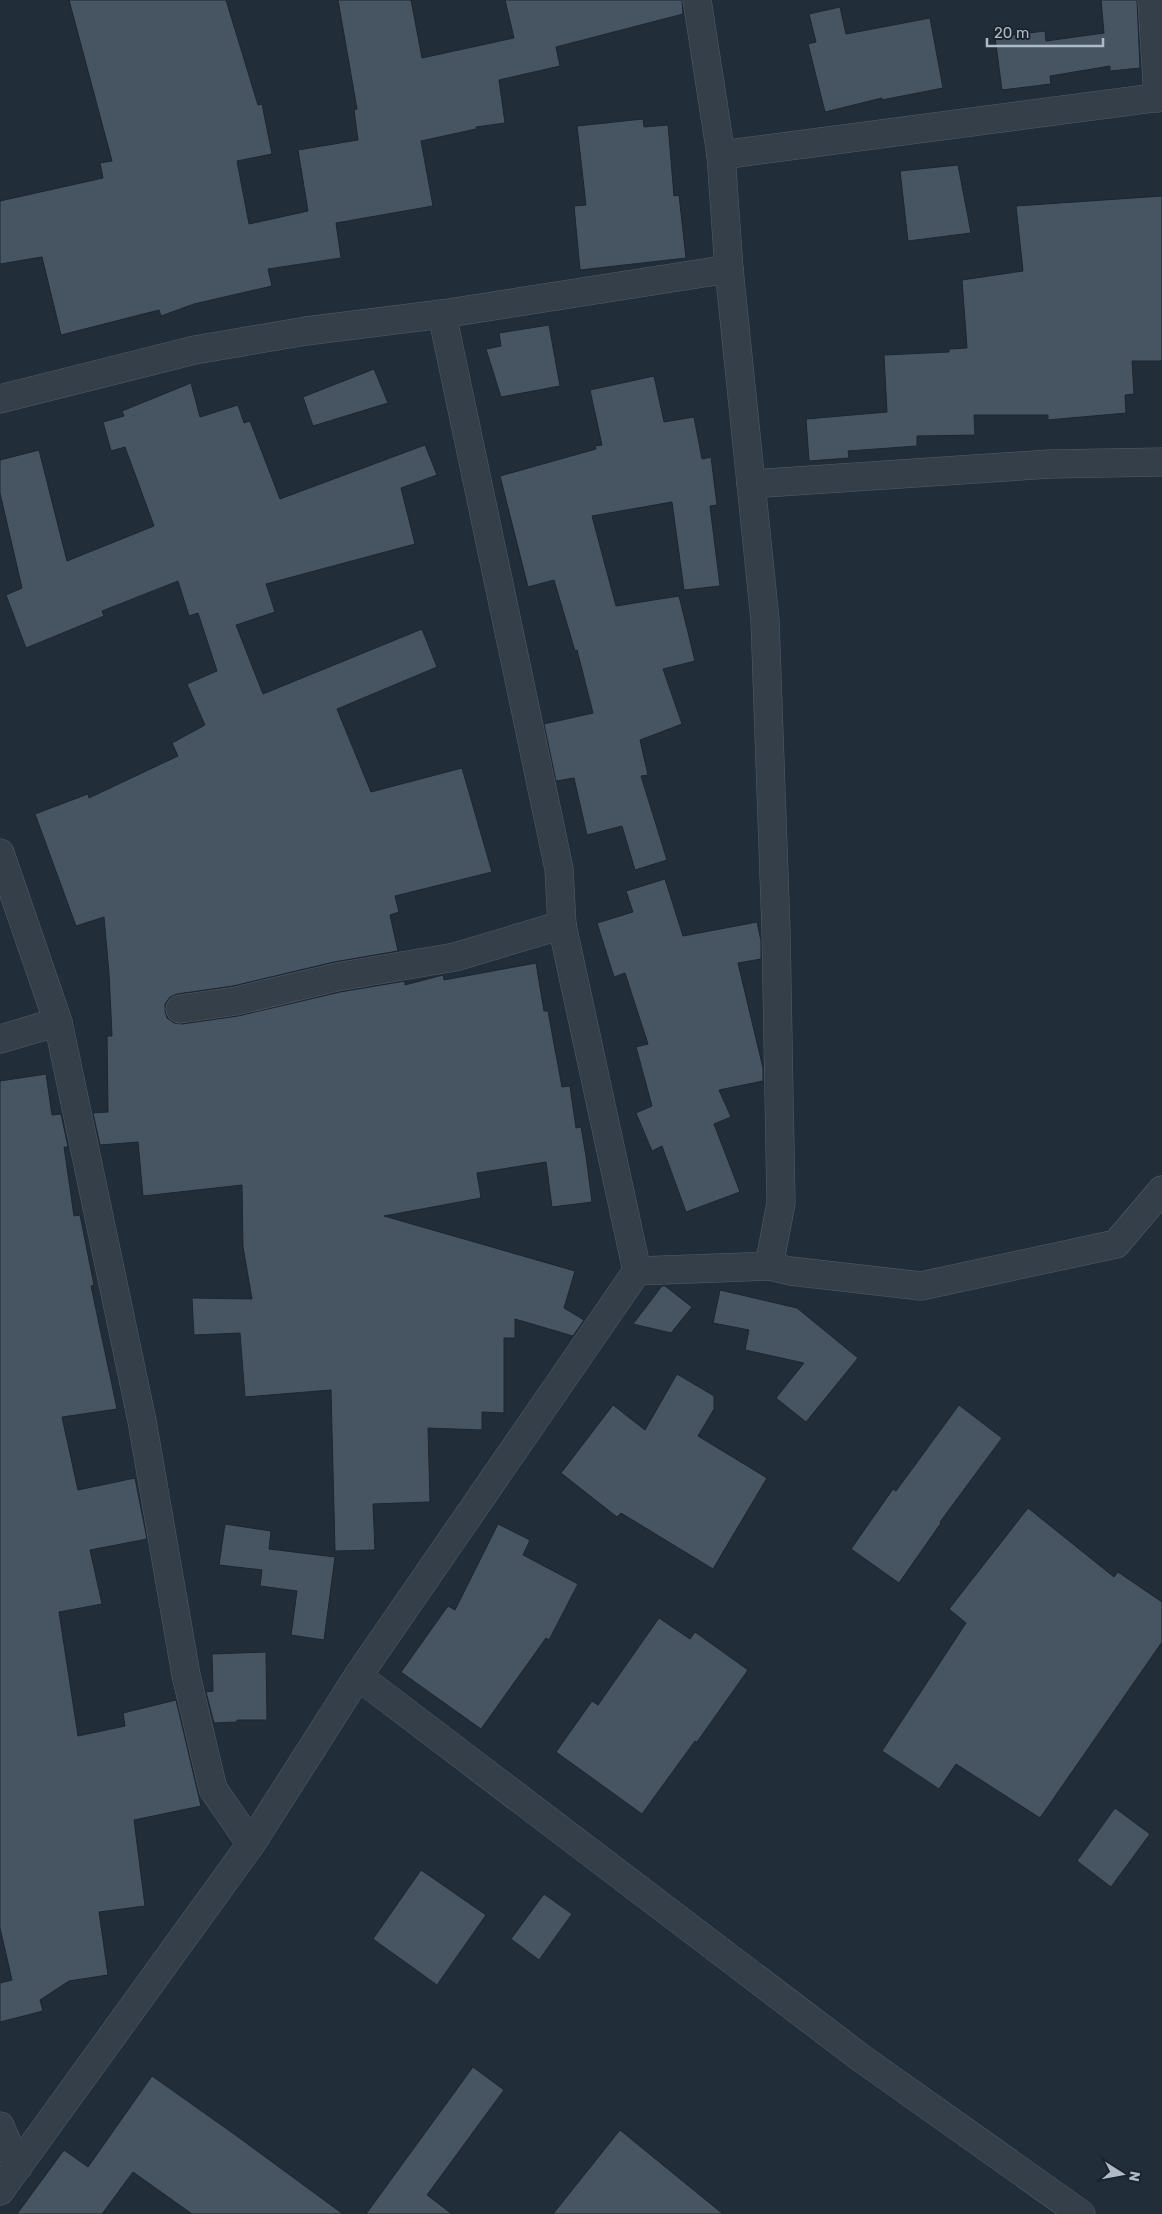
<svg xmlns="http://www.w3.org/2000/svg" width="1162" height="2214" font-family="Rubik,sans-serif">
	<rect width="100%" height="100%" fill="#212e3a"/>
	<g fill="#475563" stroke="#1c2630">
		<polygon points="69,0 226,0 258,105 262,104 272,154 237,161 249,224 308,211 298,150 358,140 354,110 357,109 338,0 411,0 422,58 514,38 505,0 682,0 683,14 556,47 560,66 499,80 505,123 476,127 476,129 421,141 433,206 336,223 341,258 268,269 272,286 194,304 161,316 159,310 61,335 42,257 0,264 0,201 103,178 100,163 112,161"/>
		<polygon points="1101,0 1137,0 1140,68 1110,71 1110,66 1050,76 1051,84 1002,90 995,37 1045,31 1046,41 1104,33"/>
		<polygon points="840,7 846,34 930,18 943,88 882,100 882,98 825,112 808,44 816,42 809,14"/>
		<polygon points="643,119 644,127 668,125 674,196 679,195 686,258 580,270 574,206 586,205 577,126"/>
		<polygon points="958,165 971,233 908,241 900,171"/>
		<polygon points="1162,196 1162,361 1132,361 1134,394 1125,395 1126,413 1048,420 1048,415 974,415 975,435 917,436 917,446 848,451 849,458 809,461 806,419 887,412 884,355 949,352 949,349 967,348 962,280 1023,271 1016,206"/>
		<polygon points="549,325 560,386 501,397 486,349 501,346 499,333"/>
		<polygon points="374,369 388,403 313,426 303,397"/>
		<polygon points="654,376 664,422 694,417 702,459 711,457 717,505 710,506 720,586 684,590 672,502 592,516 616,606 679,596 695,661 663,669 682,724 640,740 648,775 641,776 667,860 635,870 622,826 587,835 574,778 556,781 544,724 593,713 577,650 575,651 554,580 528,587 500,476 596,449 595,446 602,445 590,390"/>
		<polygon points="191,383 200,417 238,405 244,423 250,421 280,499 425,445 437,475 401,488 415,544 266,584 275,612 236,625 263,694 422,629 437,667 337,709 371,792 462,768 492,872 395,896 399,912 390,915 398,951 334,962 233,986 177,994 170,997 165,1004 165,1011 167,1018 174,1023 182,1024 238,1016 340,992 405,981 405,985 443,975 444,980 536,963 544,1011 548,1011 562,1087 570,1086 576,1128 581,1127 586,1156 592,1202 552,1207 546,1162 477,1173 481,1198 384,1216 575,1271 564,1308 584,1320 573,1336 515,1319 515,1338 504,1338 504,1413 482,1412 482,1430 428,1428 430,1502 373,1504 375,1550 335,1551 331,1390 245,1397 240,1333 194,1335 192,1298 252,1299 243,1247 242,1185 143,1196 138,1142 100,1145 93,1113 108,1112 107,1036 112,1036 109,973 104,917 76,926 35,814 88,794 89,798 178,756 172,743 205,725 187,684 217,671 198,613 189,616 178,581 102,611 104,616 26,648 6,595 22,588 0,493 0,460 39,450 67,561 154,526 125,447 111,451 103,422 124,416 122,411"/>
		<polygon points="665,879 683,936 757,922 761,941 761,959 738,963 763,1068 763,1081 719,1090 731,1117 714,1124 740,1192 686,1212 662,1146 652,1151 636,1113 652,1106 636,1047 648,1044 625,973 614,977 597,923 633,912 626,891"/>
		<polygon points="46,1074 52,1115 61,1114 68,1147 64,1147 74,1216 80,1215 94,1285 91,1286 117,1409 62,1417 78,1490 135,1478 147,1539 90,1550 102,1604 59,1612 78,1736 125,1726 123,1713 176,1700 201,1806 134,1820 145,1906 99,1912 108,1975 69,1981 40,2000 43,2011 0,2022 0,1983 12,1980 0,1928 0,1081"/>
		<polygon points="662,1286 665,1286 692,1307 671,1333 633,1324"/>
		<polygon points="720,1290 797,1308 858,1358 806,1422 776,1398 804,1363 745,1350 749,1330 713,1323"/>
		<polygon points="677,1374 714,1396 714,1409 698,1436 767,1478 713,1569 621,1513 617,1517 561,1473 613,1405 645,1430"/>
		<polygon points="959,1405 1002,1438 940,1522 941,1523 899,1583 851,1549 893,1489 896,1491"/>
		<polygon points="1028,1508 1114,1577 1118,1572 1162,1602 1162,1642 1040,1818 956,1764 939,1789 882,1751 966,1623 949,1609"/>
		<polygon points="225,1524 271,1531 269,1549 335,1557 324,1640 291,1635 297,1591 260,1586 262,1570 219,1565"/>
		<polygon points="498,1524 530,1540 523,1555 578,1584 549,1640 546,1638 481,1729 401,1672 448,1606 455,1610"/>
		<polygon points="659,1618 690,1639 695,1632 748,1670 697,1742 695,1741 642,1814 556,1752 592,1701 598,1705"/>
		<polygon points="266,1652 267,1720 237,1720 237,1722 214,1723 206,1692 213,1691 213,1688 212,1654"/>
		<polygon points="1115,1808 1150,1834 1111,1887 1077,1861"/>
		<polygon points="421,1870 486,1915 437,1985 373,1939"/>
		<polygon points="544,1894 572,1914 539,1960 511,1939"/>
		<polygon points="473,2067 504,2090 427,2195 452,2214 366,2214"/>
		<polygon points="152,2076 234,2134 343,2214 192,2214 133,2172 102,2214 17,2214 64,2150 88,2167"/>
		<polygon points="620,2130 723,2214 553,2214"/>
	</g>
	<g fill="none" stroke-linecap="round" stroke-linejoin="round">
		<g stroke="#525d68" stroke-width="29">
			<g id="minor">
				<polyline points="1152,0 1158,98"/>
				<polyline points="721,155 1162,97"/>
				<polyline points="442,314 559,869 562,925 637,1271"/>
				<polyline points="0,399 195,350 306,331 442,314 729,269"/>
				<polyline points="751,484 1050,464 1162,462"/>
				<polyline points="0,853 58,1022 142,1421 186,1675 213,1789 251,1844"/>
				<polyline points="180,1009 236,1001 337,977 455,957 562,925"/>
				<polyline points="0,1039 58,1022"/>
				<polyline points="769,1266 790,1271 921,1286 1116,1244 1162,1190"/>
				<polyline points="358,1676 861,2058 1081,2214"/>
				<polyline points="0,2126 18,2167"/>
				<polyline points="0,2191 251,1844 358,1676 637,1271 769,1266 781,1203 776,931 765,620 729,269 721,155 697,0"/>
			</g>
		</g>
		<use href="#minor" stroke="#343f4a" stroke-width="28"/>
	</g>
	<g transform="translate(1122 2174) rotate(101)" stroke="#1a242e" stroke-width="4" paint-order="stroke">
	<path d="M0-4L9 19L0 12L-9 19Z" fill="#afbac6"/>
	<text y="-8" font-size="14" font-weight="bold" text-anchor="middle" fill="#afbac6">N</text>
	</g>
	<path d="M987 38v8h116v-8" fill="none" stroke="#afbac6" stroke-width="2.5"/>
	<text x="994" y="38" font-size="15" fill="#afbac6" stroke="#1a242e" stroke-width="4" paint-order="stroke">20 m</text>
</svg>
